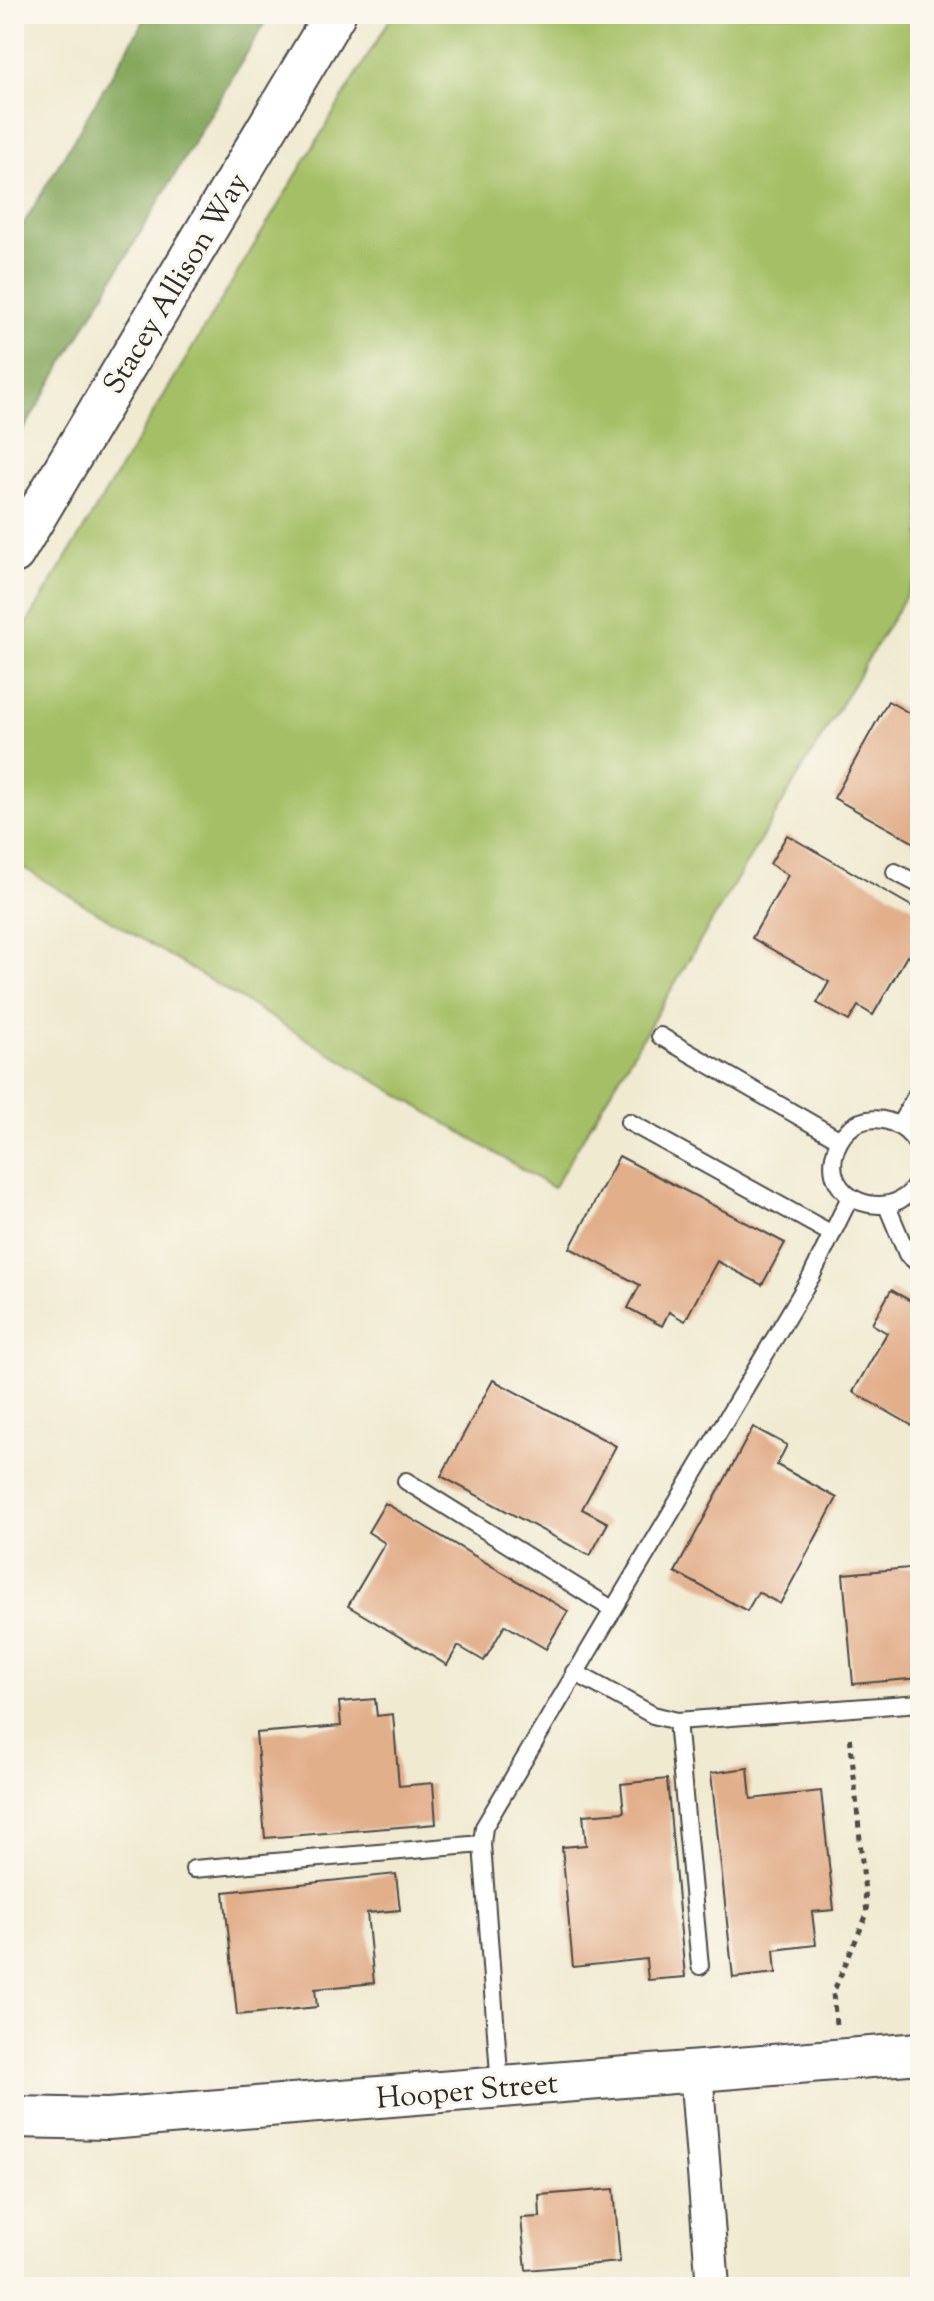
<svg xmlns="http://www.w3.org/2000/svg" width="934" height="2301" font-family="'Sorts Mill Goudy',serif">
	<rect width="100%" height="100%" fill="#fbf7ec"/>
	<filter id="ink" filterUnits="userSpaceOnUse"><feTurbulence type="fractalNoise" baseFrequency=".0125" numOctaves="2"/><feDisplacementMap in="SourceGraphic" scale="16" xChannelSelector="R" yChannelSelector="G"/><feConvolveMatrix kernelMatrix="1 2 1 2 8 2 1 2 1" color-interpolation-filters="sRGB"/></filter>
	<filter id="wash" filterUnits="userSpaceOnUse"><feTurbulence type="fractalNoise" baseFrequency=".006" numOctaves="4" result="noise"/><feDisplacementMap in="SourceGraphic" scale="32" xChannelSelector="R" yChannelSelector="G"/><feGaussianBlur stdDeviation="1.8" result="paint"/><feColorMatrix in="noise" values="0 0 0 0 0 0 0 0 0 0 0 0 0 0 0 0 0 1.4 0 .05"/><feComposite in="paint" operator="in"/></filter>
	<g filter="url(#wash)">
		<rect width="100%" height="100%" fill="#f0ead1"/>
		<polygon fill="#a4bf65" stroke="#687548" stroke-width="2" points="393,14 920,14 920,572 553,1188 14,862 14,645"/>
		<polygon fill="#83a65a" stroke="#576842" stroke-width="2" points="148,14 270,14 14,446 14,240"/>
		<g id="blocks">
			<g fill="#e2af8b">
				<polygon points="888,701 920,719 920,846 834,798"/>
				<polygon points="787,835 920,911 920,964 907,956 873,1015 858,1006 849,1021 817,1003 829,982 752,938 788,875 770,864"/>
				<polygon points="619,1156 785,1243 762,1285 717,1261 685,1321 669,1312 662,1326 628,1308 640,1285 570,1248"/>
				<polygon points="891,1290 920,1306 920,1430 853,1392 887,1333 872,1324"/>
				<polygon points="493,1380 616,1446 582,1509 608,1523 590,1556 441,1476"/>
				<polygon points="753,1427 787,1445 777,1465 837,1498 780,1604 758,1592 747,1611 675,1572"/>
				<polygon points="385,1503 568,1611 546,1649 505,1625 484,1661 458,1646 447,1665 348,1606 385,1543 368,1532"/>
				<polygon points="920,1567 920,1678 853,1684 843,1574"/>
				<polygon points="375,1699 377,1716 393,1714 399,1786 433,1783 436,1824 265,1838 256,1733 341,1726 339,1702"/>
				<polygon points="748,1768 751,1799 821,1791 834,1910 812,1912 816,1945 774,1950 776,1973 733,1978 711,1773"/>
				<polygon points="667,1779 685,1977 648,1980 646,1959 573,1967 562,1847 586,1845 583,1815 624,1812 621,1784"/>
				<polygon points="396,1874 400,1910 367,1913 374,1983 315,1989 317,2007 237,2015 224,1892"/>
				<polygon points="614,2189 620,2262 526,2270 521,2218 540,2217 539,2195"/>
			</g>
		</g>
	</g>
	<g filter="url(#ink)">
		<use href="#blocks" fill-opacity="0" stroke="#494844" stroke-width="2"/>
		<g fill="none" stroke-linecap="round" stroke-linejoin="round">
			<g stroke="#494844" stroke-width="20">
				<g id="service">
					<polyline points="895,872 920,885"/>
					<polyline points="660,1036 840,1140"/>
					<polyline points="629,1122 832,1234"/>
					<polyline points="900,1124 920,1089"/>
					<path d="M920,1150C900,1108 845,1108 834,1156C824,1208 905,1225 920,1175"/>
					<polyline points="887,1206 907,1254 920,1265"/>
					<polyline points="406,1481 612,1609"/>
					<polyline points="574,1672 653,1715 677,1721 920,1703"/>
					<polyline points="677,1721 700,1966"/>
					<polyline points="194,1869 482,1844"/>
					<polyline points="500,2087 482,1844 484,1827 811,1277 850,1197"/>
				</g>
			</g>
			<g stroke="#494844" stroke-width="36">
				<polyline id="minor" points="696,2071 713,2287"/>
			</g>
			<g stroke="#494844" stroke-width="44">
				<g id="tertiary">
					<polyline points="14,553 335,14"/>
					<polyline points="14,2117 108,2119 920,2053"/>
				</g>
			</g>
			<polyline stroke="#494844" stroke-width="5" stroke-dasharray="6 6" stroke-linecap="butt" points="836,2024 833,1993 867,1914 850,1734"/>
			<use href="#service" stroke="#fff" stroke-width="16"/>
			<use href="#minor" stroke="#fff" stroke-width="32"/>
			<use href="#tertiary" stroke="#fff" stroke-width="40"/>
		</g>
	</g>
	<g text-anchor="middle" stroke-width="6" stroke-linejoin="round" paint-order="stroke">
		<g font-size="30" fill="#2b2b2b" stroke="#fbf7ec">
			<text transform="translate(175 283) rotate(-59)" y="10">Stacey Allison Way</text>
			<text transform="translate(467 2090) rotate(-5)" y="10">Hooper Street</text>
		</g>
	</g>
	<rect width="934" height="2301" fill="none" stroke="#fbf7ec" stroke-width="48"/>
</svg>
